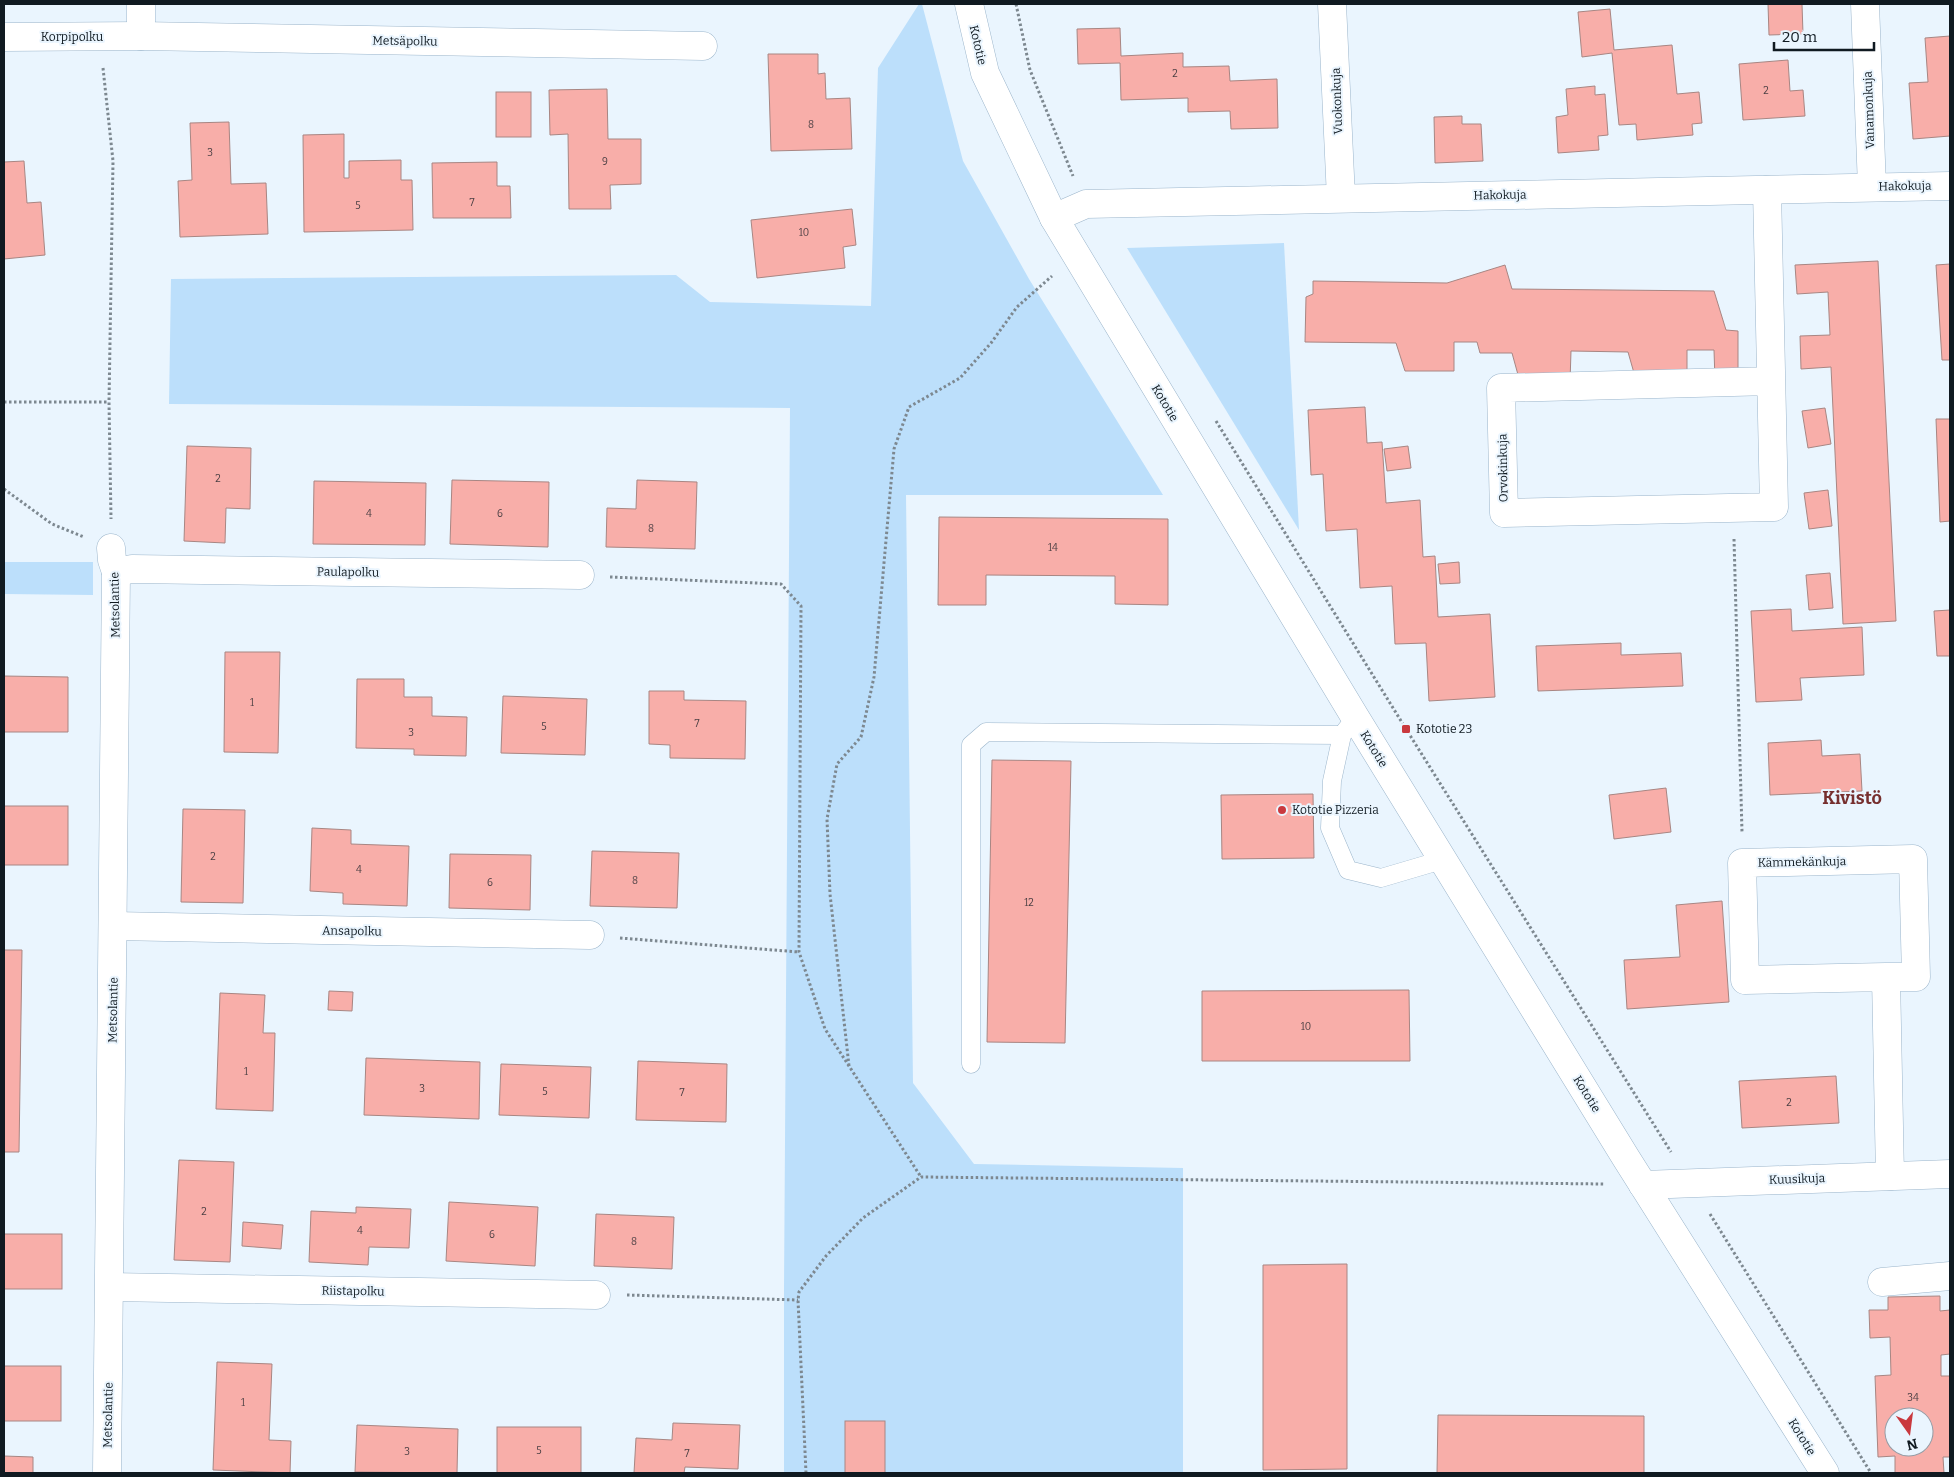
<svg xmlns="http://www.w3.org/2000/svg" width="1954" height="1477" font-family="Bitter,serif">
	<rect width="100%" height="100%" fill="#eaf5fe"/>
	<g fill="#bcdffb">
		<polygon points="919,4 922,4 963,161 1029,279 1163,495 906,495 913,1083 974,1164 1183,1168 1183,1473 784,1473 784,1289 790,408 169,404 171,279 676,275 710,302 871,306 878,68"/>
		<polygon points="1284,243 1299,530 1127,248"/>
		<polygon points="4,562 93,562 93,595 4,594"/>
	</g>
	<g fill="#f8aea9" stroke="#a88683" fill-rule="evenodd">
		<polygon points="1768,4 1802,4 1803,34 1769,35"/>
		<polygon points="1610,9 1614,50 1672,45 1677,94 1699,92 1702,123 1692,124 1693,135 1637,140 1636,124 1619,125 1612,53 1582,57 1578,12"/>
		<polygon points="1120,28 1121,56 1183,53 1183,67 1229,66 1230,81 1277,79 1278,128 1231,129 1230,111 1188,112 1188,98 1121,100 1120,63 1078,64 1077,29"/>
		<polygon points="1950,36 1950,136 1913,139 1909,83 1928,82 1925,38"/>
		<polygon points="768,54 818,54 818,74 825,73 826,99 850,98 852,149 771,151"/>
		<polygon points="1788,60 1790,91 1803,90 1805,116 1743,120 1739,64"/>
		<polygon points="1595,86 1595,95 1605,94 1608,135 1598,136 1599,150 1558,153 1556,117 1568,115 1566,89"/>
		<polygon points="607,89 608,139 641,139 641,184 610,185 611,209 569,209 568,134 550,135 549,90"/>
		<rect x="496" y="92" width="35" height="45"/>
		<polygon points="1462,116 1462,124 1481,124 1483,161 1435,163 1434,117"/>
		<polygon points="229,122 231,184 266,183 268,234 180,237 178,181 192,180 190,123"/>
		<polygon points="344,134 344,178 349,178 349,161 401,160 401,180 412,180 413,230 304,232 303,135"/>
		<polygon points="24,161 27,203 41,202 45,255 4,259 4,162"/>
		<polygon points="497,162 497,186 510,186 511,218 433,218 432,163"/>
		<polygon points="852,209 856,245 843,247 845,268 757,278 751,220"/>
		<polygon points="1878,261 1896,621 1843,624 1831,367 1801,369 1800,336 1830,335 1828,292 1797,294 1795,265"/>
		<polygon points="1950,264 1950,360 1942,360 1936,265"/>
		<polygon points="1505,265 1512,289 1714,291 1726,330 1738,331 1738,380 1715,380 1714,350 1687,350 1687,380 1636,380 1628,352 1571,351 1570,382 1520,382 1512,353 1480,353 1477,342 1454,342 1454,371 1405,371 1396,343 1305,342 1306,297 1313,294 1313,281 1447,283"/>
		<polygon points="1365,407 1367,443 1382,442 1386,503 1420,500 1423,557 1435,556 1438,617 1490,614 1495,697 1429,701 1426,643 1395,644 1392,586 1360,588 1357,529 1326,531 1323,474 1311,475 1308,410"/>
		<polygon points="1825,408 1831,444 1808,448 1802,411"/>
		<polygon points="1936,419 1950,419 1950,521 1940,522"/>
		<polygon points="187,446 251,448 250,509 226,508 225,543 184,541"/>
		<polygon points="1408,446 1411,468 1387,471 1384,449"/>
		<polygon points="452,480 549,482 548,547 450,544"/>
		<polygon points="637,480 697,482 695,549 606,547 607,508 636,509"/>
		<polygon points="314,481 426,483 425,545 313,544"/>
		<polygon points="1828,490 1832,526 1809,529 1804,493"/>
		<polygon points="939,517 1168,519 1168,605 1115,604 1115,576 986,575 986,605 938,605"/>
		<polygon points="1459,562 1460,583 1440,584 1438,564"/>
		<polygon points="1830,573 1833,608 1809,610 1806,575"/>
		<polygon points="1791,609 1792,631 1862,627 1864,675 1800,678 1802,700 1756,702 1751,611"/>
		<polygon points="1950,610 1950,656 1937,656 1934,611"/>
		<polygon points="1621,643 1621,655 1681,653 1683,686 1538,691 1536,646"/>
		<polygon points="225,652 280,652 278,753 224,752"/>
		<polygon points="4,676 68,677 68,732 4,732"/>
		<polygon points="357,679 404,679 404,697 432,697 432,716 467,717 466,756 414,755 414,749 356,748"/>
		<polygon points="649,691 684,691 684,700 746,701 745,759 670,758 670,745 649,744"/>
		<polygon points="503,696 587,699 585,755 501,753"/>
		<polygon points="1821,740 1822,756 1860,754 1862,791 1770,795 1768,743"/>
		<polygon points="992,760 1071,761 1065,1043 987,1042"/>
		<polygon points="1666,788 1671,832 1614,839 1609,795"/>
		<polygon points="1313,794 1314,858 1222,859 1221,795"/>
		<rect x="4" y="806" width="64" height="59"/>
		<polygon points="183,809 245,810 243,903 181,902"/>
		<polygon points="312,828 351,830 351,844 409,846 407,906 343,904 343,893 310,891"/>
		<polygon points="592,851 679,853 677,908 590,906"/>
		<polygon points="450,854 531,855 530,910 449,908"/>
		<polygon points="1722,901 1729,1002 1627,1009 1624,960 1680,957 1676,905"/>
		<polygon points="4,950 22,950 19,1152 4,1152"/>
		<polygon points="1409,990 1410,1061 1202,1061 1202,991"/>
		<polygon points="329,991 353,992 352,1011 328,1010"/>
		<polygon points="220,993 265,995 263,1033 275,1033 273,1111 216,1109"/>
		<polygon points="366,1058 480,1062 479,1119 364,1115"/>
		<polygon points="638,1061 727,1064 726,1122 636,1120"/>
		<polygon points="501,1064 591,1067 589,1118 499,1115"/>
		<polygon points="1836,1076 1839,1123 1742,1128 1739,1081"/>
		<polygon points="179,1160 234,1162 230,1262 174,1260"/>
		<polygon points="449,1202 538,1207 535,1266 446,1261"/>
		<polygon points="356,1207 411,1209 409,1248 369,1247 368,1265 309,1262 311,1211 356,1213"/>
		<polygon points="596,1214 674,1217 672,1269 594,1266"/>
		<polygon points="243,1222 283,1225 281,1249 242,1246"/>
		<rect x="4" y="1234" width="58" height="55"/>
		<polygon points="1347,1264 1347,1469 1263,1470 1263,1265"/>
		<path d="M1940,1296V1311L1950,1310V1354L1941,1355V1376H1950V1457H1943L1944,1473H1895V1456L1878,1457L1875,1376L1891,1375L1890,1337L1870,1338L1869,1310H1888V1297ZM1894,1417H1924V1447H1894Z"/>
		<polygon points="217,1362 272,1364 269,1440 291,1441 290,1473 213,1470"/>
		<rect x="4" y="1366" width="57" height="55"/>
		<polygon points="1438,1415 1644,1416 1644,1473 1437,1473"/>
		<rect x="845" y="1421" width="40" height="52"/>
		<polygon points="673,1423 740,1425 738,1469 685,1467 684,1473 634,1473 636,1438 672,1440"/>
		<polygon points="357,1425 458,1429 457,1473 355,1472"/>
		<rect x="497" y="1427" width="84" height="46"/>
		<polygon points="4,1456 33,1457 33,1473 4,1473"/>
	</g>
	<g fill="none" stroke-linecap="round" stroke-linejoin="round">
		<g stroke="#9bb5cb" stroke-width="19">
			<g id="service">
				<polyline points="1349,726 1342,735 1332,781 1330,828 1348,870 1381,878 1442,860"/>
				<polyline points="971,1064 971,745 986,732 1342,735"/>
			</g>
		</g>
		<g stroke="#9bb5cb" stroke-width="29">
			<g id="minor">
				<polyline points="141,4 141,36 703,46"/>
				<polyline points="1332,4 1341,198"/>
				<polyline points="1865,4 1872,187"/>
				<polyline points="4,37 141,36"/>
				<polyline points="1767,190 1774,507 1504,513 1501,388 1771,381"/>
				<polyline points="1054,218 1086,204 1950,186"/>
				<polyline points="116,572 132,569 580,575"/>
				<polyline points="114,926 590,935"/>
				<polyline points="1886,977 1745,980 1742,863 1913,859 1916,977 1886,977 1890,1176"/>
				<polyline points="1643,1185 1950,1174"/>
				<polyline points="1882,1282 1950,1276"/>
				<polyline points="110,1287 596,1295"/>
				<polyline points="107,1473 116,572 112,560 111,548"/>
			</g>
		</g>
		<g stroke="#9bb5cb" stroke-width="29">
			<polyline id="tertiary" points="969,4 985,73 1054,218 1355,717 1626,1158 1825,1473"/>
		</g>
		<g stroke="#7d8890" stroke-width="3" stroke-dasharray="2.5 2.5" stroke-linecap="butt">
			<polyline points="1016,4 1030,70 1073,176"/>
			<polyline points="103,68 113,161 109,402 111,519"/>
			<polyline points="4,402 109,402"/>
			<polyline points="1216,421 1406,729 1671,1152"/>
			<polyline points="4,489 52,524 84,537"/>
			<polyline points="1734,539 1742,832"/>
			<polyline points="610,577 781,584 801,606 799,952 825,1029 921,1177"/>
			<polyline points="620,938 799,952"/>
			<polyline points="849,1066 830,894 827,819 837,764 861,737 874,677 894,449 909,407 960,378 991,343 1017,307 1052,276"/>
			<polyline points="1710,1214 1871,1473"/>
			<polyline points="627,1295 798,1300"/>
			<polyline points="806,1473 798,1300 799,1292 826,1256 863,1218 921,1177 1605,1184"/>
		</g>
		<use href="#service" stroke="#fff" stroke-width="18"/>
		<use href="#minor" stroke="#fff" stroke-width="28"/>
		<use href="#tertiary" stroke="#fff" stroke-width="28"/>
	</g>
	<g fill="#c9393e" stroke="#eaf5fe" stroke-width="2">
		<rect x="1401" y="724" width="10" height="10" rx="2.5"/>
		<circle cx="1282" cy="810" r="5"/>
	</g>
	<g text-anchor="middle" stroke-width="4" stroke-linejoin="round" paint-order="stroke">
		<g font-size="10" fill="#4a3f43">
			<text x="1175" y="77">2</text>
			<text x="1766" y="94">2</text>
			<text x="811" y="128">8</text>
			<text x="210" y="156">3</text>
			<text x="605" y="165">9</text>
			<text x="472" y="206">7</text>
			<text x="358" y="209">5</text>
			<text x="804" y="236">10</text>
			<text x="218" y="482">2</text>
			<text x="369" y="517">4</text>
			<text x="500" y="517">6</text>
			<text x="651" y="532">8</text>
			<text x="1053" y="551">14</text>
			<text x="252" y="706">1</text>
			<text x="697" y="727">7</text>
			<text x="544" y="730">5</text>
			<text x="411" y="736">3</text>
			<text x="213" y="860">2</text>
			<text x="359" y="873">4</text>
			<text x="635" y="884">8</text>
			<text x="490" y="886">6</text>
			<text x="1029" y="906">12</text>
			<text x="1306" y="1030">10</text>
			<text x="246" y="1075">1</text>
			<text x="422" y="1092">3</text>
			<text x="545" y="1095">5</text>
			<text x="682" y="1096">7</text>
			<text x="1789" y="1106">2</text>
			<text x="204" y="1215">2</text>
			<text x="360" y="1234">4</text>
			<text x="492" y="1238">6</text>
			<text x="634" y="1245">8</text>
			<text x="1913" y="1401">34</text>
			<text x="243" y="1406">1</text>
			<text x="539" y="1454">5</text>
			<text x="407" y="1455">3</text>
			<text x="687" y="1457">7</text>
		</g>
		<g font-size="12" fill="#101a21" stroke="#eaf5fe">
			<text x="72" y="41">Korpipolku</text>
			<text transform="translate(405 41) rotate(1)" y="4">Metsäpolku</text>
			<text transform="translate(978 45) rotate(77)" y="4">Kototie</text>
			<text transform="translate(1337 101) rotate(-92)" y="4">Vuokonkuja</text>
			<text transform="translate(1869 110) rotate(-92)" y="4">Vanamonkuja</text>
			<text transform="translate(1905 186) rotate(-1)" y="4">Hakokuja</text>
			<text transform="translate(1500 195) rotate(-1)" y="4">Hakokuja</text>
			<text transform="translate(1165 403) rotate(59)" y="4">Kototie</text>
			<text transform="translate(1503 468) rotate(-91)" y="4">Orvokinkuja</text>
			<text transform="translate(348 572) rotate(1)" y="4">Paulapolku</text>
			<text transform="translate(115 605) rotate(-91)" y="4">Metsolantie</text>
			<text transform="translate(1374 749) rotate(58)" y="4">Kototie</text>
			<text transform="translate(1802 862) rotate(-1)" y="4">Kämmekänkuja</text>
			<text transform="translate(352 931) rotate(1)" y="4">Ansapolku</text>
			<text transform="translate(113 1010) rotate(-89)" y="4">Metsolantie</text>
			<text transform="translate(1587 1094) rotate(58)" y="4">Kototie</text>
			<text transform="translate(1797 1179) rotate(-2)" y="4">Kuusikuja</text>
			<text transform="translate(353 1291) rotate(1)" y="4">Riistapolku</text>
			<text transform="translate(108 1415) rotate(-89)" y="4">Metsolantie</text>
			<text transform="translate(1802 1437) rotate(58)" y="4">Kototie</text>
		</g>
		<g font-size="12" fill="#101a21" stroke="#eaf5fe" text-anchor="start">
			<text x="1416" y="733">Kototie 23</text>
			<text x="1292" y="814">Kototie Pizzeria</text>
		</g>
		<g font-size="18" font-weight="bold" fill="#762f2e" stroke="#eaf5fe">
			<text x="1852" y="804">Kivistö</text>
		</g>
	</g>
	<rect width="1954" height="1477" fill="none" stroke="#101a21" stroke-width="10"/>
	<g transform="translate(1909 1432) rotate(166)"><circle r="24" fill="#eaf5fe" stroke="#939da6"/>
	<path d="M0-4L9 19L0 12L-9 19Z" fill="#c9393e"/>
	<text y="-8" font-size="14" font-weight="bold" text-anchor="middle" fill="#101a21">N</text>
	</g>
	<path d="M1774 42v8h100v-8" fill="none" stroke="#101a21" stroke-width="2.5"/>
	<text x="1782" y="42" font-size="15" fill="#101a21" stroke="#eaf5fe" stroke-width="4" paint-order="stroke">20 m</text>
</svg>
